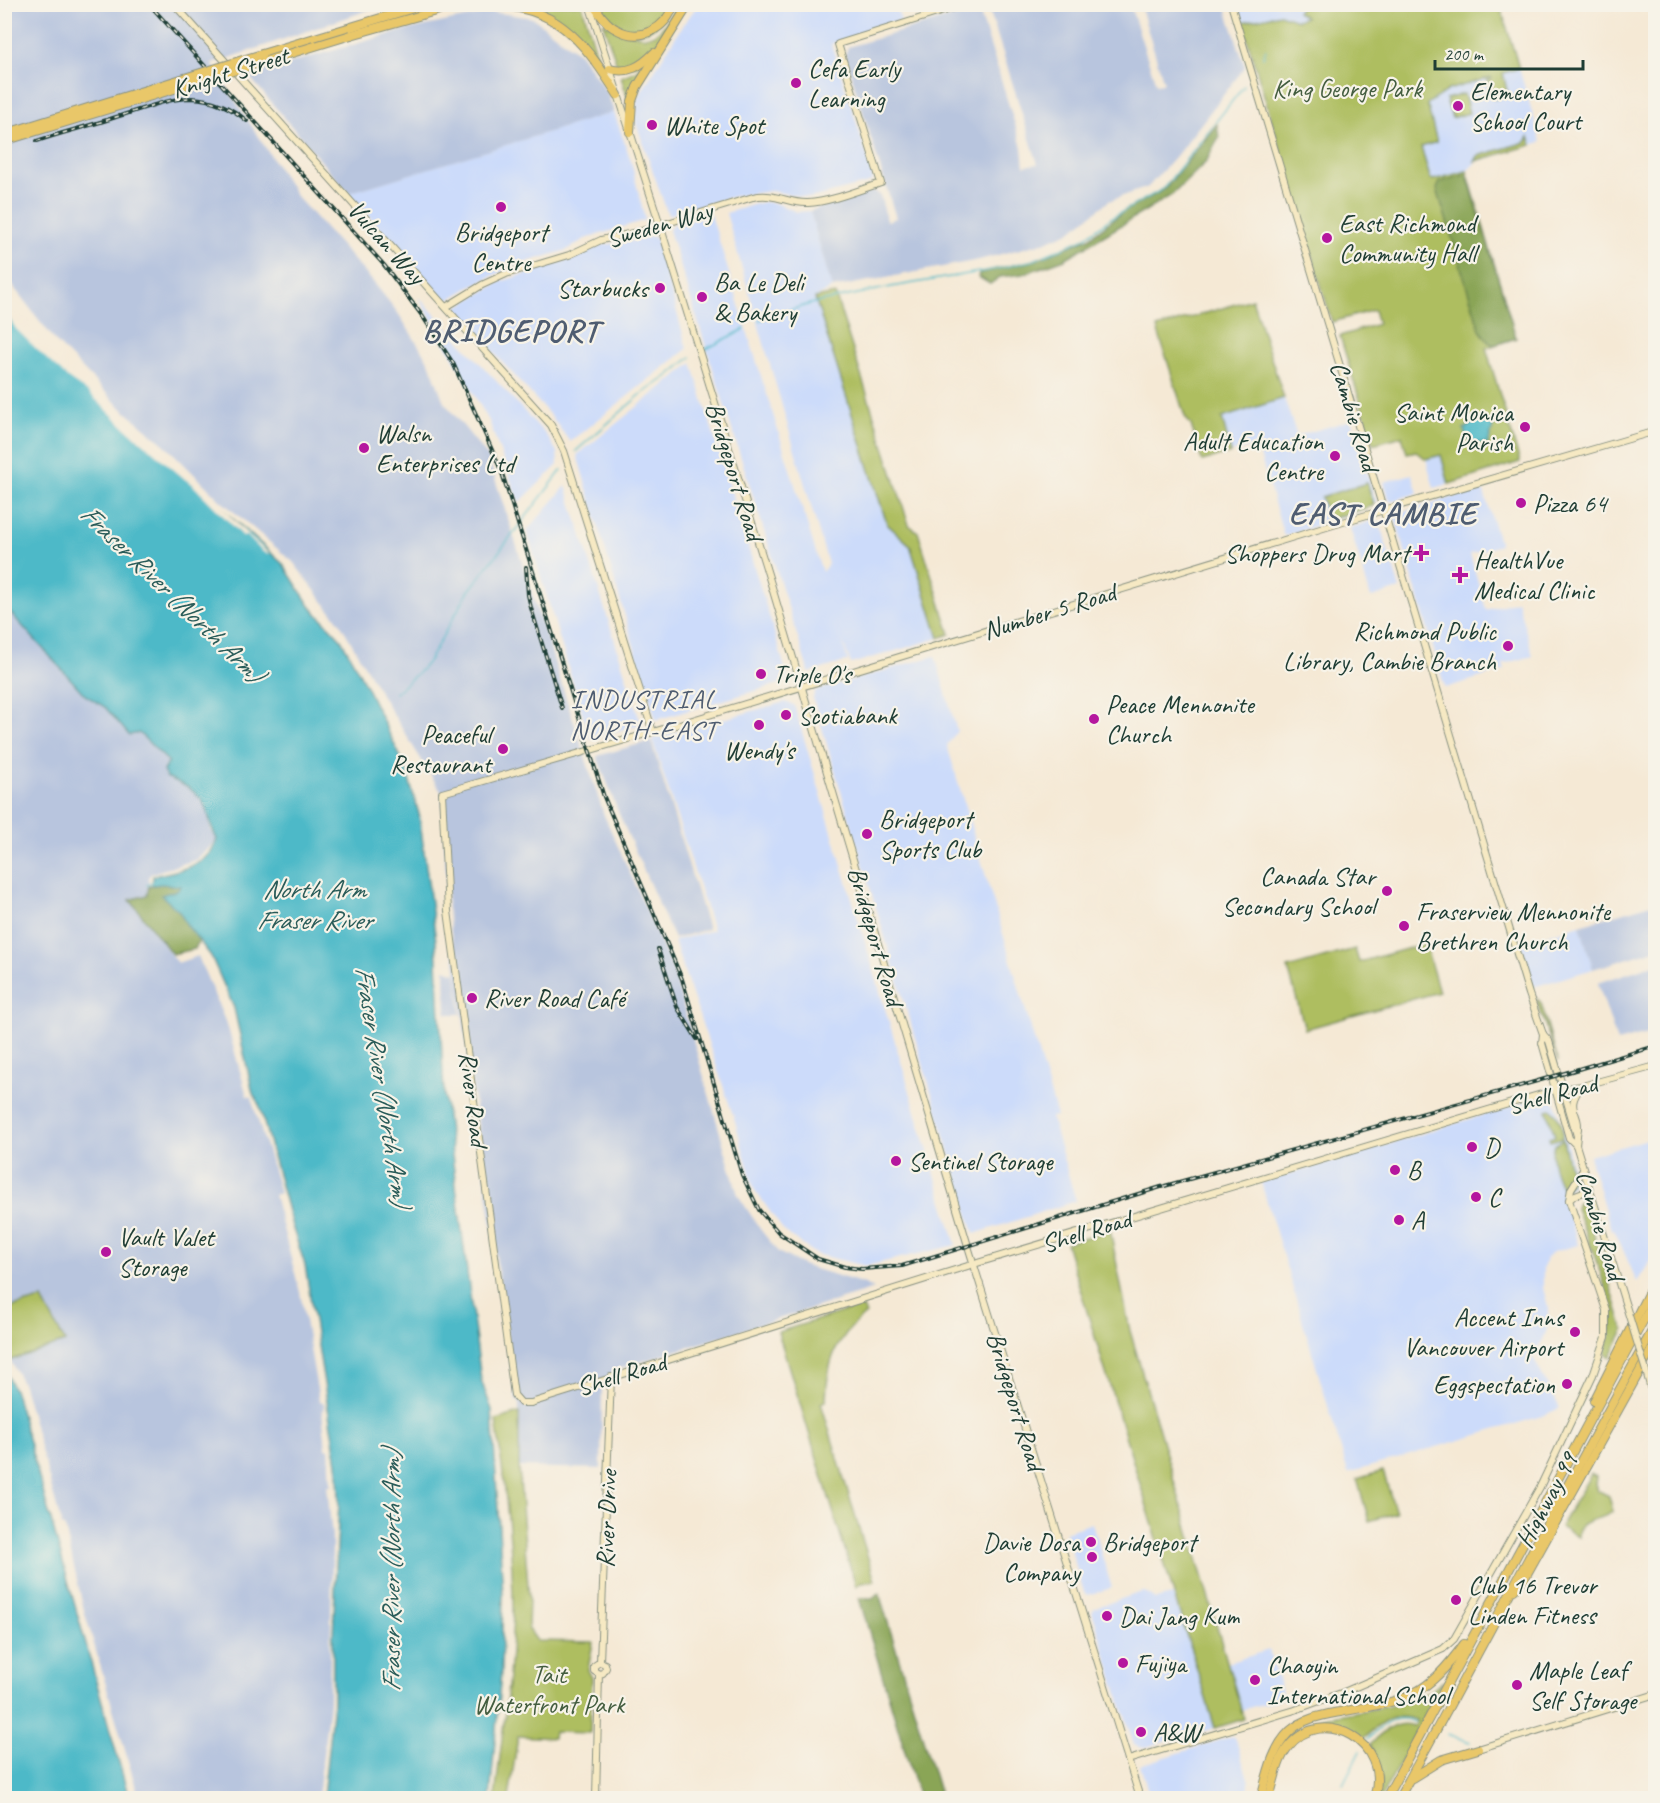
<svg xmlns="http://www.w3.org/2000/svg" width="1660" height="1803" font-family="Caveat,sans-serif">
	<rect width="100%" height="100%" fill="#f7f3e8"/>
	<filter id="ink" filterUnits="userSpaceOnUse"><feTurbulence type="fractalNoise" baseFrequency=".0167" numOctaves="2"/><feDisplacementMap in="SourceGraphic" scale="12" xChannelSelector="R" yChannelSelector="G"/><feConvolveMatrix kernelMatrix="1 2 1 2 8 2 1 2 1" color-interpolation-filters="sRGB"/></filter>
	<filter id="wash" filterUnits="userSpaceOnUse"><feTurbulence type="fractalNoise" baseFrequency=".008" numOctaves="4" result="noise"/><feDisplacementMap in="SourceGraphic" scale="24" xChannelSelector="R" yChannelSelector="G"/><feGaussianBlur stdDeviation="1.35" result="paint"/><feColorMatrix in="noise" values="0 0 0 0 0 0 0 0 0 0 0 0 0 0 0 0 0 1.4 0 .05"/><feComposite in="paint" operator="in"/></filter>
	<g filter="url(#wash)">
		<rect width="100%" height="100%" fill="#f5e9d5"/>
		<g fill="#ccdbfa">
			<polygon points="1312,4 1308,16 1297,20 1280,14 1242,22 1237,5"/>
			<polygon points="698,5 896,5 901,21 831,44 873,174 872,180 869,183 810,198 771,191 735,196 668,215 635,120 637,99 682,26"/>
			<polygon points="1519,68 1541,142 1476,162 1467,171 1434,180 1430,178 1421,146 1437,142 1427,104 1448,90"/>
			<polygon points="614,112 631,161 645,220 585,239 567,250 513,266 470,287 450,299 443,298 348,193"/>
			<polygon points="763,202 775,203 797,212 810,211 832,288 815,298 887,524 910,545 939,638 851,664 842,640 848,661 809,673 669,230 672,225 711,215 822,572 828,564 726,213"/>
			<polygon points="652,236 657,240 687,349 570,442 550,415 458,313 457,307 500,282 571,259 602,245 635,241"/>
			<polygon points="418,296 547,436 557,452 558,465 519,503 489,421"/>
			<polygon points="692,363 789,681 656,720 577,455"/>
			<polygon points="1284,398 1297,436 1351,420 1376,501 1373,507 1284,536 1257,445 1231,453 1221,418"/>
			<polygon points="1441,455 1449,484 1434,488 1426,459"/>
			<polygon points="1412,474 1418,493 1391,501 1389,499 1384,482"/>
			<polygon points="566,486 641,724 590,739 527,531"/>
			<polygon points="1480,489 1484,492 1500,545 1470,554 1486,610 1517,601 1533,656 1503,664 1505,670 1445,688 1395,518 1397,514"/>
			<polygon points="1374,520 1379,522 1400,589 1371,598 1350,528"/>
			<polygon points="935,656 957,731 947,745 1057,1116 1051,1117 1076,1201 974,1234 813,698 815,691"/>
			<polygon points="785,702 794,705 956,1245 866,1266 815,1254 784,1231 754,1189 735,1121 674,941 713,930 652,739"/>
			<polygon points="1580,925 1593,969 1533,987 1520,943"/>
			<polygon points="1548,1095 1554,1100 1565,1132 1574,1178 1572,1185 1564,1196 1578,1245 1553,1252 1546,1258 1543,1269 1543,1288 1548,1308 1548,1326 1543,1340 1532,1356 1560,1408 1542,1416 1348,1473 1261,1182 1344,1158"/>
			<polygon points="1655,1137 1655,1254 1637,1282 1614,1229 1611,1230 1589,1156"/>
			<polygon points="1092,1523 1112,1588 1087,1595 1084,1592 1065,1532"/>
			<polygon points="1142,1592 1145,1592 1155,1599 1173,1595 1215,1728 1142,1748 1134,1745 1092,1611 1094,1608"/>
			<polygon points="1269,1650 1284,1698 1241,1710 1227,1663"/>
			<polygon points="1233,1736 1236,1740 1249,1782 1247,1798 1150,1798 1140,1765"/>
		</g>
		<g fill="#b8c5de">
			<polygon points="5,5 383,5 212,64 297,197 375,284 398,313 429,362 444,402 488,457 604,815 673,970 738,1195 760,1229 778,1252 805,1266 865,1284 874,1289 615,1370 602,1385 601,1469 519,1467 519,1402 516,1400 448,911 442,793 385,701 340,623 293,562 220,500 165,445 119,406 57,343 5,276"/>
			<polygon points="989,5 1130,5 1156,84 1164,83 1140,5 1225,5 1245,67 1176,156 1148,187 1109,201 1069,232 1046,242 979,260 832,288 810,211 873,191 880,195 887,221 896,218 845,55 848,47 977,9 980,13 1022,147 1024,166 1038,164 989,9"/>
			<polygon points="492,12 533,18 580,54 607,92 614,112 348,193 248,75 401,31"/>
			<polygon points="5,599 8,603 8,610 85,695 105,707 129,734 139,732 169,762 166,777 192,789 201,800 207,809 211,830 217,839 217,841 195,860 152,873 148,877 149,886 147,895 131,900 177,963 198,956 228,1028 247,1096 251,1097 280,1193 274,1195 300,1292 319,1400 324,1403 324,1410 322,1410 326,1448 329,1449 331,1485 327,1485 332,1536 332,1575 329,1702 318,1798 139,1798 84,1610 65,1528 62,1526 23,1385 10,1360 42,1299 5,1309"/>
			<polygon points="651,741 708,929 674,939 619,814 597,756"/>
			<polygon points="1655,903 1655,950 1593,969 1580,925"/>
			<polygon points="1655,964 1655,1032 1617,1042 1598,983"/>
			<polygon points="445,969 456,973 461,1014 446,1014"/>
		</g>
		<g fill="#aebe61" stroke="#667e4a" stroke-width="1.5">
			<path d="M515,5H582L597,55L595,56C571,22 552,18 515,5Z"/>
			<path d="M600,5H671C667,10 663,20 658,25C634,44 612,25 600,5Z"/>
			<path d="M676,5H685L651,54L638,65L618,68L603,23C641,38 656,50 676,5Z"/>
			<polygon points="1302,5 1500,5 1519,68 1503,73 1508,95 1494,99 1487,80 1491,79 1491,77 1448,90 1427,104 1437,142 1421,147 1430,178 1433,180 1467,171 1516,338 1486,348 1520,462 1449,484 1441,455 1426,459 1416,451 1407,453 1402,436 1373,444 1340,336 1378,324 1374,310 1332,322 1242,22 1280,14 1297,20 1306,17 1297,12"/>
			<polygon points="646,67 629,102 621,77"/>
			<polygon points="1464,94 1469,113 1452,118 1446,99"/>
			<polygon points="1529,137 1532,145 1475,161 1478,156 1526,142"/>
			<polygon points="835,294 909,525 918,532 950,634 939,638 910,545 887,524 815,298"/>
			<polygon points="1252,299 1284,398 1222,418 1231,453 1202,461 1191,425 1185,417 1157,328"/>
			<polygon points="1367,483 1374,504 1372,506 1328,520 1321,497"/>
			<polygon points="1425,944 1439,992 1305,1029 1288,968 1355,949 1359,962"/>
			<polygon points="1537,998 1541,1003 1558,1062 1537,1002"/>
			<path d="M1551,1109C1559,1115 1564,1127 1562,1138L1550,1141L1549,1138L1555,1136L1547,1110Z"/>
			<path d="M1563,1139L1572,1180L1564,1191C1557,1180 1548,1157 1554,1145Z"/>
			<path d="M1582,1201L1585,1205L1624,1330L1610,1357L1605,1354C1608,1343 1612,1332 1611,1321C1611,1291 1587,1238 1576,1208L1578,1202Z"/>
			<polygon points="1110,1230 1130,1331 1244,1719 1215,1728 1066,1243"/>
			<polygon points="42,1299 65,1342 8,1361 5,1354 5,1309"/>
			<path d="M862,1306L866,1314C835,1338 827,1362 826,1401L821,1403L875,1581L862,1582L856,1586L778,1332Z"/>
			<path d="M519,1413V1467L529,1598L528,1628L537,1641L593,1642L588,1670L592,1678L590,1733L554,1732L553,1738L518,1736L509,1798H495C502,1735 512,1671 513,1607C513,1544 504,1482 496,1420Z"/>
			<polygon points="1383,1471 1396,1513 1369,1521 1357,1479"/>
			<path d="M1591,1474L1596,1477L1595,1484L1597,1490L1609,1496L1613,1511C1603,1522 1576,1516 1578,1537L1560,1527Z"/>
			<path d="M1443,1681L1381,1798H1378C1384,1779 1380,1761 1370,1744C1384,1733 1395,1719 1414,1726L1416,1720C1391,1711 1382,1724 1363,1738C1343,1724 1321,1719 1298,1732V1730C1338,1702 1402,1720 1443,1681Z"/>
		</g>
		<g fill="#8aa557" stroke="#547146" stroke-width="1.5">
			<polygon points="1217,124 1219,137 1206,162 1172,195 1065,259 1023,274 1000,277 990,284 978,277 979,273 1035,260 1089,238 1124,211 1165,189"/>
			<polygon points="1467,174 1516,338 1494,345 1488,342 1480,330 1437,189 1440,182"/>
			<polygon points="162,884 181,886 178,890 162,895 179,911 187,925 199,940 195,949 172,954 130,900 147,895 149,886"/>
			<polygon points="879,1593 941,1798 919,1798 859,1598 872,1598"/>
		</g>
		<g fill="#4db9c8" stroke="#367b7e" stroke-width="1.5">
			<path d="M4,306L30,335L283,564L310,606L341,639L365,684L405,766L419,814L436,941L444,1093L481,1380L492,1410L503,1595L501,1672L490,1798H323L333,1702V1636L339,1501L338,1470L305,1265L292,1226L259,1104L253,1094L234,1008L211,956L187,925L179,911L161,895L178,890L181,886L162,884L152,885L153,876C177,871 209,867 217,839C211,829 210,818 206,808C198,790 182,784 166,777L163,771L169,762L139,733L129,735L105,707L85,695L8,610V603L4,599Z"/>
			<polygon points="1475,422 1494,423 1488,444 1470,443 1464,429"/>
			<polygon points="4,1369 15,1392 129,1798 5,1798 5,1784 8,1777 4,1768"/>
		</g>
		<polygon fill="#f5e9d5" points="4,303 32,333 198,482 250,537 270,554 263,552 247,536 243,536 189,481 186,480 128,430 89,393 69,379 50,362 16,329 5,312"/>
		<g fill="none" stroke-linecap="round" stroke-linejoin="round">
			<g stroke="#4db9c8" stroke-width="1.5">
				<polyline points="1263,57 1266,49"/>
				<polyline points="759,320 810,304 891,287 997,269 1034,260 1083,239 1111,218 1163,189 1244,86"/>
				<polyline points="704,350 745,329"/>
				<polyline points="576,451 639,396 668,376 691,357"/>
				<polyline points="395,693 421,670 428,662 468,592 562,470"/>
				<polyline points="147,885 154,881"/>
				<polyline points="1447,1734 1470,1742"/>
				<path d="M1367,1739C1383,1727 1394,1712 1414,1722"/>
				<polyline points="1343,1784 1360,1751"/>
			</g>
		</g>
	</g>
	<g filter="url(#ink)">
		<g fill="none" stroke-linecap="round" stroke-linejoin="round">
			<g stroke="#8a9384" stroke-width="8">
				<g id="secondary">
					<polyline points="174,4 551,425 564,451 653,732"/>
					<polyline points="589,4 660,225 771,584 968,1246 1140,1798"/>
					<polyline points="1231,4 1529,994 1543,1034 1549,1041 1577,1136 1576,1145 1626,1306"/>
					<path d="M446,307L482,285L506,274L569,255L601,240L638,232L753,197C775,192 788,204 808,203C830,202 859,190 881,183L838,44L966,4"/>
					<polyline points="1656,431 1353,519 653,732 442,793 448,911 514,1395 521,1403 531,1403 974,1264 1555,1090 1582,1086 1656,1066"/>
					<polyline points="1543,1034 1542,1043 1569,1138 1576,1145"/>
					<path d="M1577,1135C1583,1112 1562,1110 1582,1086"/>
					<polyline points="1569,1200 1575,1195 1589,1190"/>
					<polyline points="1646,1371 1656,1408"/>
					<polyline points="600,1662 611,1377"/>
					<polyline points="599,1674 603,1673 606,1668 605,1664 600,1662"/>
					<polyline points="599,1674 594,1671 594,1666 600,1662"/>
					<polyline points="1478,1749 1656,1694"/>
					<polyline points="1128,1760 1295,1710 1344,1692 1443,1649 1454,1639 1540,1487 1593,1375 1606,1337 1606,1310 1569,1200 1571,1189 1583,1170"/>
					<polyline points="596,1798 599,1674"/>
				</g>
			</g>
			<g stroke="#8a9384" stroke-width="10">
				<g id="highway">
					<path d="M593,4C599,13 606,24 616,29C640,43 666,29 674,4"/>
					<polyline points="956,4 957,7"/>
					<path d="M448,8C466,7 485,4 503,6C562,9 589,50 618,95"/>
					<polyline points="351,35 450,7"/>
					<polyline points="262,54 427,4"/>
					<path d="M610,69C629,74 641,66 654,53"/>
					<polyline points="630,132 632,101 637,87 689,4"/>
					<polyline points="1594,1401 1656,1278"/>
					<polyline points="1514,1590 1524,1579 1656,1342"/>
					<polyline points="1412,1778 1441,1760 1478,1749"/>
					<path d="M1261,1798C1267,1776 1272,1748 1290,1731C1305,1717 1325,1715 1345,1711C1407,1701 1426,1696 1464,1644"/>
					<path d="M1269,1798C1274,1782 1277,1761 1288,1747C1323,1703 1392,1743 1374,1798"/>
					<polyline points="1386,1798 1656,1297"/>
					<path d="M1399,1798C1486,1641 1568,1481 1656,1324"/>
				</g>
			</g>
			<use href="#secondary" stroke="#f6e9c3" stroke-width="6"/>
			<use href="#highway" stroke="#e9c769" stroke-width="8"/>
			<g stroke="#1f3d34" stroke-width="4">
				<g id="rail">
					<polyline points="149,4 384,265 423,317 453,363 501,470 604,797 682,979 742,1175 759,1210 779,1233 818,1259 845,1267 862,1269 902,1266 1161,1187 1548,1078 1656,1046"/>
					<path d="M37,141C63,132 90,126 116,117C141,110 167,98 192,98C213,99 232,108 247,121"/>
					<polyline points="526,567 528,595 531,608 562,708"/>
					<polyline points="658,949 677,1007 697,1039"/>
				</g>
			</g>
			<use href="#rail" stroke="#f7f3e8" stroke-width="1.5" stroke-dasharray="4.5" stroke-linecap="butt"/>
			<g stroke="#8a9384" stroke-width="8" stroke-linecap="butt">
				<polyline id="secondary-bridge" points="1626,1306 1646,1371"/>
			</g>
			<g stroke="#8a9384" stroke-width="10" stroke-linecap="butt">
				<g id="highway-bridge">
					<polyline points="4,134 262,54"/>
					<polyline points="4,141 351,35"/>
				</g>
			</g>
			<use href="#secondary-bridge" stroke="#f6e9c3" stroke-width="6"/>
			<use href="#highway-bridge" stroke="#e9c769" stroke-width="8"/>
		</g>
	</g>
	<g fill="#b5179e" stroke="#f7f3e8" stroke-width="2">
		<circle cx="796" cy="83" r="6"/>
		<circle cx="1458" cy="106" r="6"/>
		<circle cx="652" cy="125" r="6"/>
		<circle cx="501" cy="207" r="6"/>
		<circle cx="1327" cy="238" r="6"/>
		<circle cx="660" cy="288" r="6"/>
		<circle cx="702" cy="297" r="6"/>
		<circle cx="1525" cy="427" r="6"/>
		<circle cx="364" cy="448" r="6"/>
		<circle cx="1335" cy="456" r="6"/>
		<circle cx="1521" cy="503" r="6"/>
		<path d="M1418 544h6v6h6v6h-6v6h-6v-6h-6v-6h6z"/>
		<path d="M1457 566h6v6h6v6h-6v6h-6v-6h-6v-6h6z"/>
		<circle cx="1508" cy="646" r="6"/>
		<circle cx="761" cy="674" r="6"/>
		<circle cx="786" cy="715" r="6"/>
		<circle cx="1094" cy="719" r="6"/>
		<circle cx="759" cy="725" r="6"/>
		<circle cx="503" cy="749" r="6"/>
		<circle cx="867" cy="834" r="6"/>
		<circle cx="1387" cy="891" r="6"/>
		<circle cx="1404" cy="926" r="6"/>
		<circle cx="472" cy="998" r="6"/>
		<circle cx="1472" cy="1147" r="6"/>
		<circle cx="896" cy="1161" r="6"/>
		<circle cx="1395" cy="1170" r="6"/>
		<circle cx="1476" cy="1197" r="6"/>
		<circle cx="1399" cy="1220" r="6"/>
		<circle cx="106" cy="1252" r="6"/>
		<circle cx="1575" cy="1332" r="6"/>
		<circle cx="1567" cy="1384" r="6"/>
		<circle cx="1091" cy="1542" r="6"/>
		<circle cx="1092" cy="1557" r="6"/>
		<circle cx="1456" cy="1600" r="6"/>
		<circle cx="1107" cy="1616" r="6"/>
		<circle cx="1123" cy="1663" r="6"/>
		<circle cx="1255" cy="1680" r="6"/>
		<circle cx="1517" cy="1685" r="6"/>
		<circle cx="1141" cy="1732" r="6"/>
	</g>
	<g text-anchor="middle" stroke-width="4.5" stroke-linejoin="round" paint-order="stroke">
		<g font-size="26" fill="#1f3d34" stroke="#f7f3e8" text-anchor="start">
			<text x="808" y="77">Cefa Early<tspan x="808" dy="30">Learning</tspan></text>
			<text x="1470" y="100">Elementary<tspan x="1470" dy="30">School Court</tspan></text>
			<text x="664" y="134">White Spot</text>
			<text x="1339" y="232">East Richmond<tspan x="1339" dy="30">Community Hall</tspan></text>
			<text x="501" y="241" text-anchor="middle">Bridgeport<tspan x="501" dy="30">Centre</tspan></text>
			<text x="714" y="291">Ba Le Deli<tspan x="714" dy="30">&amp; Bakery</tspan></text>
			<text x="648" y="297" text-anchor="end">Starbucks</text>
			<text x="1513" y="421" text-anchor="end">Saint Monica<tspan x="1513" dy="30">Parish</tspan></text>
			<text x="376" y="442">Walsn<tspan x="376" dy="30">Enterprises Ltd</tspan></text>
			<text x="1323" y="450" text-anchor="end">Adult Education<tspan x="1323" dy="30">Centre</tspan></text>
			<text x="1533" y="512">Pizza 64</text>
			<text x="1409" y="562" text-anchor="end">Shoppers Drug Mart</text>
			<text x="1474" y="569">HealthVue<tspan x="1474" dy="30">Medical Clinic</tspan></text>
			<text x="1496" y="640" text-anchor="end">Richmond Public<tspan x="1496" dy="30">Library, Cambie Branch</tspan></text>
			<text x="773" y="683">Triple O's</text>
			<text x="1106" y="713">Peace Mennonite<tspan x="1106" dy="30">Church</tspan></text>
			<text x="798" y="724">Scotiabank</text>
			<text x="491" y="743" text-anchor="end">Peaceful<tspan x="491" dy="30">Restaurant</tspan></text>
			<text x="759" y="759" text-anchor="middle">Wendy's</text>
			<text x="879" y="828">Bridgeport<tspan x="879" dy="30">Sports Club</tspan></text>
			<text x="1375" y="885" text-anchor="end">Canada Star<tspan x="1375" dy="30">Secondary School</tspan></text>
			<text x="1416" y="920">Fraserview Mennonite<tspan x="1416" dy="30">Brethren Church</tspan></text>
			<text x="484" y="1007">River Road Café</text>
			<text x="1484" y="1156">D</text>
			<text x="908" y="1170">Sentinel Storage</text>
			<text x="1407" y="1179">B</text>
			<text x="1488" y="1206">C</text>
			<text x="1411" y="1229">A</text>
			<text x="118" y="1246">Vault Valet<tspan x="118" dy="30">Storage</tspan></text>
			<text x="1563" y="1326" text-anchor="end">Accent Inns<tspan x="1563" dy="30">Vancouver Airport</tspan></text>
			<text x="1555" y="1393" text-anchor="end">Eggspectation</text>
			<text x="1080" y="1551" text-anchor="end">Davie Dosa<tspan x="1080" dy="30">Company</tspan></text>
			<text x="1103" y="1551">Bridgeport</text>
			<text x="1468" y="1594">Club 16 Trevor<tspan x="1468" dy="30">Linden Fitness</tspan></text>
			<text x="1119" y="1625">Dai Jang Kum</text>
			<text x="1135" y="1672">Fujiya</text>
			<text x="1267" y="1674">Chaoyin<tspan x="1267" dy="30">International School</tspan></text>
			<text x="1529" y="1679">Maple Leaf<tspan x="1529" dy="30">Self Storage</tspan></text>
			<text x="1153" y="1741">A&amp;W</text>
		</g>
		<g font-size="26" fill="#1f3d34" stroke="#f7f3e8">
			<text transform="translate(230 72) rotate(-17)" y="9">Knight Street</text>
			<text transform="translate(659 224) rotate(-16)" y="9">Sweden Way</text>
			<text transform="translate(387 242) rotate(48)" y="9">Vulcan Way</text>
			<text transform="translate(1355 416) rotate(73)" y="9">Cambie Road</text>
			<text transform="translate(735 471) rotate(73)" y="9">Bridgeport Road</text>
			<text transform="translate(1049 611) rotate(-17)" y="9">Number 5 Road</text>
			<text transform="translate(876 936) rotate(74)" y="9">Bridgeport Road</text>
			<text transform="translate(1552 1094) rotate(-15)" y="9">Shell Road</text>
			<text transform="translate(474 1099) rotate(83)" y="9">River Road</text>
			<text transform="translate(1601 1225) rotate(73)" y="9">Cambie Road</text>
			<text transform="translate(1086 1231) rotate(-17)" y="9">Shell Road</text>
			<text transform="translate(621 1374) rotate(-17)" y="9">Shell Road</text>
			<text transform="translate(1016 1401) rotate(73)" y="9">Bridgeport Road</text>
			<text transform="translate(1546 1500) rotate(-62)" y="9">Highway 99</text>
			<text transform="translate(606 1519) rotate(-88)" y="9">River Drive</text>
		</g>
		<g font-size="26" fill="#435d3f" stroke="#f7f3e8">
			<text x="1347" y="97">King George Park</text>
			<text x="549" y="1683">Tait<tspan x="549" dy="30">Waterfront Park</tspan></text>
		</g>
		<g font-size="27" font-style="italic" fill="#2a5c59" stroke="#f7f3e8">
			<text transform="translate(172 593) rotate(44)" y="9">Fraser River (North Arm)</text>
			<text x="314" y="898">North Arm<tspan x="314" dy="31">Fraser River</tspan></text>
			<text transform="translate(383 1086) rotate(81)" y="9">Fraser River (North Arm)</text>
			<text transform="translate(391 1571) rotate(-90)" y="9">Fraser River (North Arm)</text>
		</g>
		<g font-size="27" letter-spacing="1.5" fill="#4f5d71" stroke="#f7f3e8">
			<text x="644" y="708">INDUSTRIAL<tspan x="644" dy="31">NORTH-EAST</tspan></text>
		</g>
		<g font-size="32" font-weight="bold" letter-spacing="1.5" fill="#4f5d71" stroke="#f7f3e8">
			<text x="511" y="341">BRIDGEPORT</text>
			<text x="1383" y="524">EAST CAMBIE</text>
		</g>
	</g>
	<rect width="1660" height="1803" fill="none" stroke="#f7f3e8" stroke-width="24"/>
	<path d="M1435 60v9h148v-9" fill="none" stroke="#1f3d34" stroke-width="3"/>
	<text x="1444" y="60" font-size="18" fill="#1f3d34" stroke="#f7f3e8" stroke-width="4.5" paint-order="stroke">200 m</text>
</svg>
